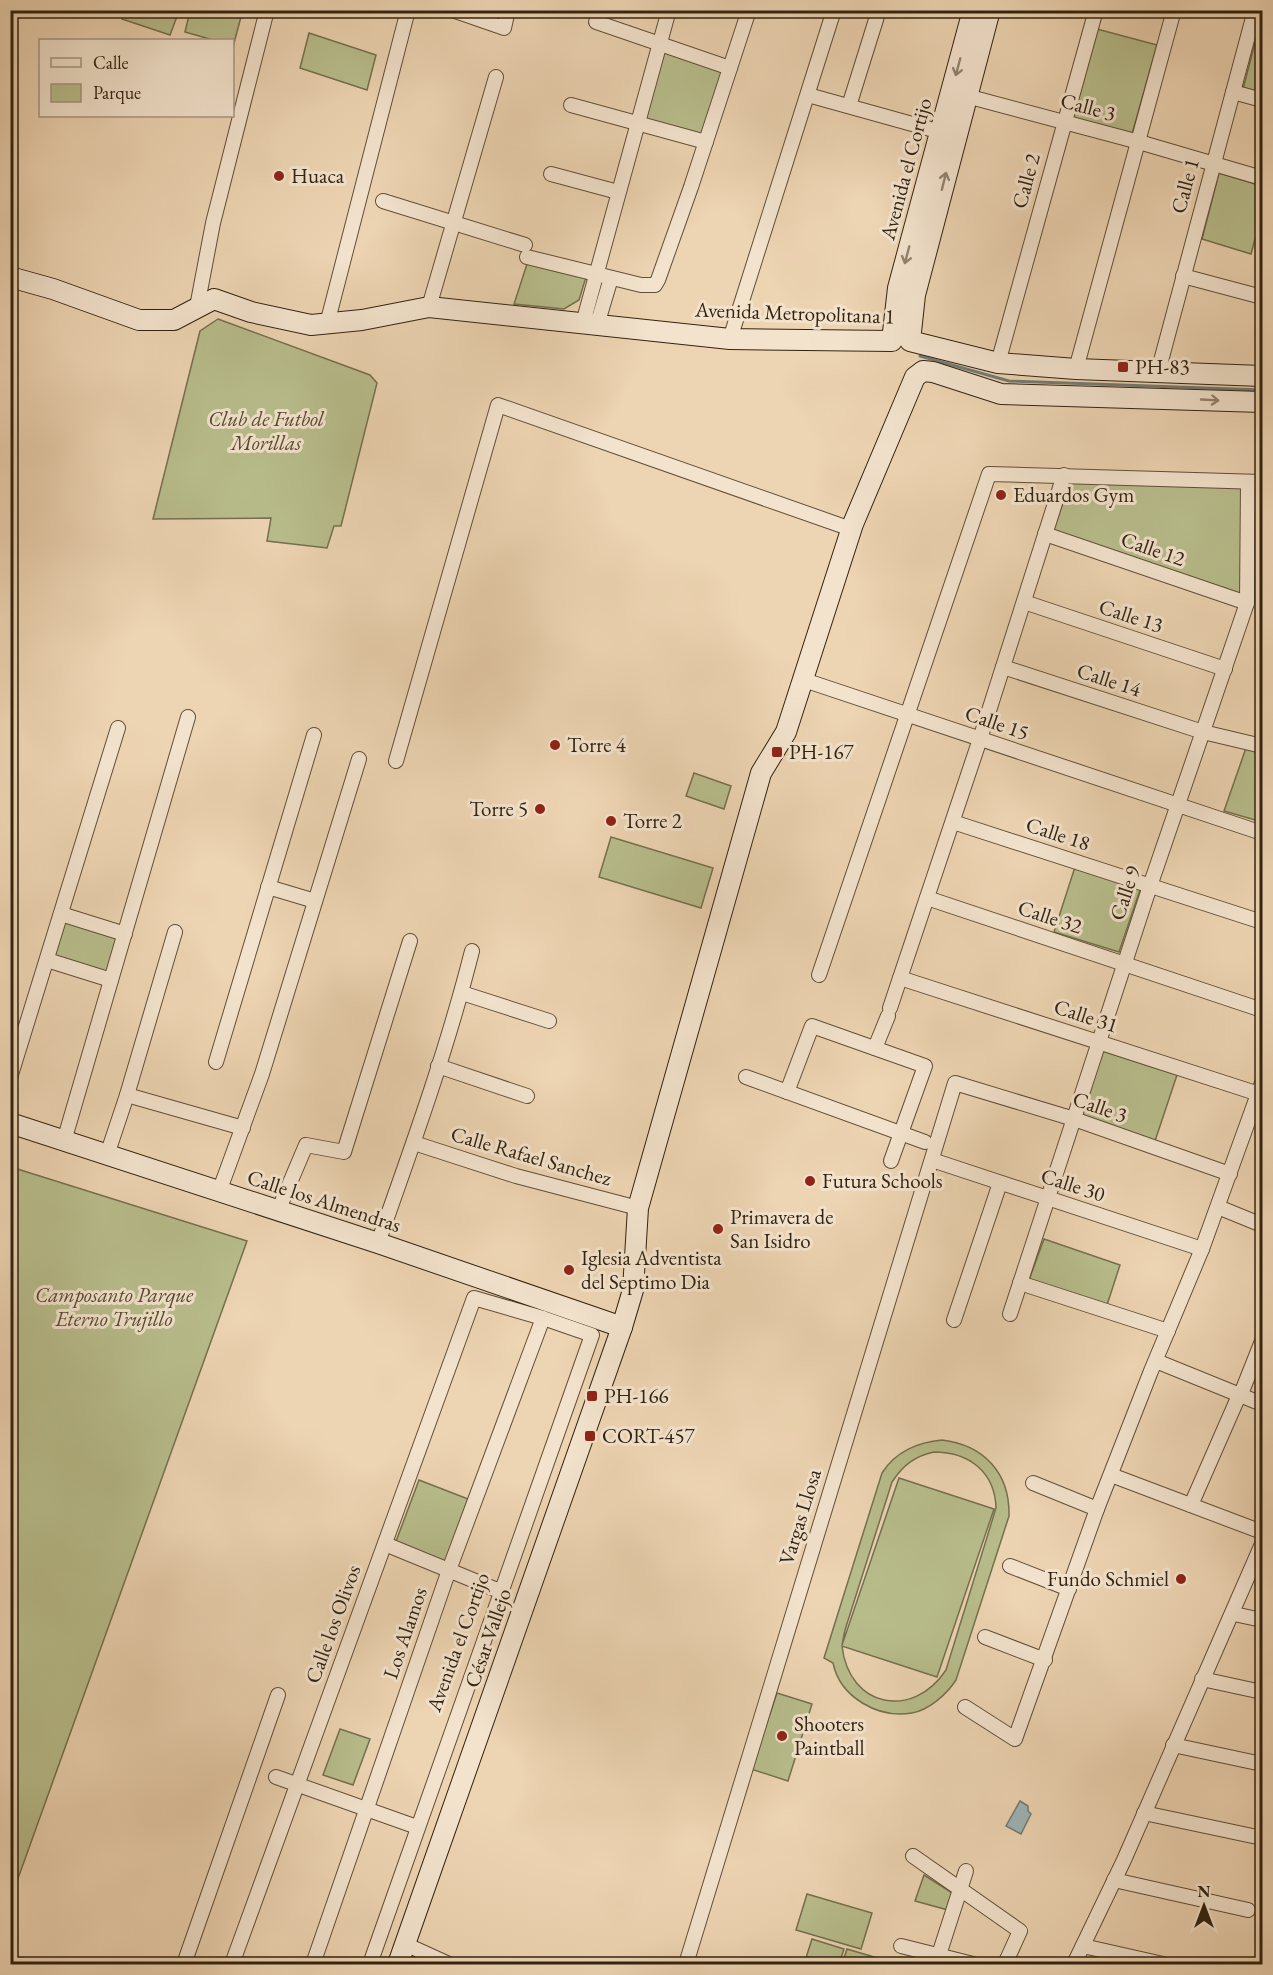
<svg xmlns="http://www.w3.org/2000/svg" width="1273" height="1975" font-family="'EB Garamond',serif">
	<rect width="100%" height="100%" fill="#edd4b2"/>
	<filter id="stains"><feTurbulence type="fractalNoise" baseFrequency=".00333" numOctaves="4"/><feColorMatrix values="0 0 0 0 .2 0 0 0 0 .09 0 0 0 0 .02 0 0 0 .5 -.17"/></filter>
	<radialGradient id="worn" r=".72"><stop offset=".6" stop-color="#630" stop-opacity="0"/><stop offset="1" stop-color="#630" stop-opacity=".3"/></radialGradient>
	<g fill="#b8bd8c" stroke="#75704e" stroke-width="1.5" fill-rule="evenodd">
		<polygon points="125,11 125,10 179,11 170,35 122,19"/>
		<polygon points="190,11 234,11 242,13 233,47 232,40 213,40 185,32"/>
		<polygon points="1097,29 1157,45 1132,134 1071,118"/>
		<polygon points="1258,31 1262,32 1262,95 1243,89"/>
		<polygon points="309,33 376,55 367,90 300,68"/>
		<polygon points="663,49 724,70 702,135 644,119"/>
		<polygon points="1219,173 1262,186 1262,213 1251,254 1202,239"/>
		<polygon points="528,261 586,277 579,300 564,309 514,304"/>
		<polygon points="218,319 370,375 377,383 341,526 334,526 327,548 267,541 271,518 153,519 200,331"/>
		<polygon points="1071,479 1245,488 1242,594 1053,532"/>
		<polygon points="1246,748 1262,752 1262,822 1224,811"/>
		<polygon points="694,773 731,786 724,809 686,796"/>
		<polygon points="611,837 713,868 701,908 599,877"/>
		<polygon points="1075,867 1140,890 1119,952 1054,932"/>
		<polygon points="64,919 119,936 107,974 52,956"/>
		<polygon points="1103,1051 1177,1075 1155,1141 1081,1115"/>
		<polygon points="11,1167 247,1241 11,1898 10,1167"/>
		<polygon points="1044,1239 1120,1265 1107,1305 1029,1280"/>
		<path d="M942,1440C984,1445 1010,1473 1009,1516L956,1680C947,1694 929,1710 912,1713C878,1719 840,1697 833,1663L824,1658L882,1473C895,1452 918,1442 942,1440ZM934,1452C969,1452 995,1472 996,1508L946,1670C913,1720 849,1708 842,1646L937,1677L994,1509L899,1478L842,1645L845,1630L892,1482C903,1465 915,1456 934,1452Z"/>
		<polygon points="419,1480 468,1499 447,1562 395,1544"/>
		<polygon points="777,1693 812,1704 788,1781 751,1769"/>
		<polygon points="340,1729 370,1739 353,1785 323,1775"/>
		<polygon points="924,1875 954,1894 948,1910 915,1901"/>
		<polygon points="807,1894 872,1913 861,1949 796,1930"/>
		<polygon points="812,1939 844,1949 839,1964 804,1964"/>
		<polygon points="847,1949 881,1959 879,1964 842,1964"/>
	</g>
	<polygon fill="#9eb5b7" stroke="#737b75" stroke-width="1.5" points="1020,1801 1028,1806 1028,1811 1031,1814 1021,1834 1006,1826"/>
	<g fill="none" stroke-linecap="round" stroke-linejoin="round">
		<polyline stroke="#737b75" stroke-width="3" points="920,356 1009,381 1262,390"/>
		<g stroke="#614f39" stroke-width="16">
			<g id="street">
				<polyline points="452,10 504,28 508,10"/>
				<polyline points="596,22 730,68"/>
				<polyline points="1233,92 1262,100"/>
				<polyline points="959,94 1139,142 1262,178"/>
				<polyline points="808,95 941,132"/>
				<polyline points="571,105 706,142"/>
				<polyline points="849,106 879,10"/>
				<polyline points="551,174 618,192"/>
				<polyline points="383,201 525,245"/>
				<polyline points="527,257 641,285 655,285 658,280 691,187 749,10"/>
				<polyline points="1183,276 1262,297"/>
				<polyline points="197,307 213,223 267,10"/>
				<polyline points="429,307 496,77"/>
				<polyline points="583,323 669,10"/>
				<polyline points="327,324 408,10"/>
				<polyline points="597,325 611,278"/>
				<polyline points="730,339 834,10"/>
				<polyline points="998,363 1096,10"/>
				<polyline points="1076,369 1174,10"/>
				<polyline points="1158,372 1255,10"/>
				<polyline points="1045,534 1247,603"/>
				<polyline points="1024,602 1225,669"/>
				<polyline points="1003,667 1203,732 1262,746"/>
				<polyline points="804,680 1262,833"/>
				<polyline points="396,761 498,405 851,529"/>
				<polyline points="953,822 1262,922"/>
				<polyline points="268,887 315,901"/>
				<polyline points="927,898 1262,1010"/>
				<polyline points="61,914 125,934"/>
				<polyline points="47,960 111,980"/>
				<polyline points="819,975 989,474 1262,482"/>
				<polyline points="900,978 1259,1094"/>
				<polyline points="462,993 549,1021"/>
				<polyline points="890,1008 980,739 1064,475"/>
				<polyline points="875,1048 888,1016"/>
				<polyline points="216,1062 314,735"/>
				<polyline points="438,1066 527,1096"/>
				<polyline points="746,1077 925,1142"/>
				<polyline points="10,1078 118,728"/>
				<polyline points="787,1092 812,1026 925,1066 891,1161"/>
				<polyline points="127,1095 243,1128"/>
				<polyline points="64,1141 188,717"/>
				<polyline points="414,1143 516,1176 638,1208"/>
				<polyline points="107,1155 127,1095 175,932"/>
				<polyline points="932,1160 1202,1249"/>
				<polyline points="219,1192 262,1074 359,759"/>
				<polyline points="1218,1207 1262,1225"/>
				<polyline points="278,1211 306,1145 344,1152 410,941"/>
				<path d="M378,1243C412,1147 447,1050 472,951"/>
				<polyline points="1020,1283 1168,1331"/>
				<polyline points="1010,1314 1150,886 1247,603 1248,482"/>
				<polyline points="954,1320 1000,1183"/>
				<polyline points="1156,1361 1262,1404"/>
				<polyline points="1241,1394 1262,1341"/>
				<polyline points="1111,1475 1262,1532"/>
				<polyline points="1033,1483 1097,1509"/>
				<polyline points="1191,1505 1237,1400"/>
				<polyline points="385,1544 502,1592"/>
				<polyline points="1010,1566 1069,1589"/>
				<polyline points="1234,1614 1262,1620"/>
				<polyline points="985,1637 1045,1660"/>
				<polyline points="1202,1679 1262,1692"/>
				<polyline points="965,1707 1015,1739 1097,1509 1151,1371 1202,1249 1262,1083"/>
				<polyline points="1173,1745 1262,1764"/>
				<polyline points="276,1777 417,1827"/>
				<polyline points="1144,1813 1262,1838"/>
				<polyline points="913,1856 1020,1931 1005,1964"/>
				<polyline points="1114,1880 1248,1910"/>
				<polyline points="405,1944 449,1964"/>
				<polyline points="901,1946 973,1964"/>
				<polyline points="1083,1946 1163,1964"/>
				<polyline points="184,1964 278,1695"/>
				<polyline points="232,1964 474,1298 543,1318 592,1335 370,1964"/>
				<polyline points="313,1964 449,1570 543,1318"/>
				<polyline points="686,1964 955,1083 1074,1119 1230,1174"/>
				<polyline points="936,1964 966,1871"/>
				<polyline points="1074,1964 1124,1860 1262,1544"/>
			</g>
		</g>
		<g stroke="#322311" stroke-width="22">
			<g id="secondary">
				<polyline points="990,10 915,295 910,341 998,363 1076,369 1262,376"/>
				<polyline points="10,277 53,289 139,320 174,320 214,299 251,312 311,325 362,320 429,307 730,339 892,341 898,288 973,10"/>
				<polyline points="10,1123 378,1243 622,1327"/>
				<polyline points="398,1964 622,1327 633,1290 638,1208 761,773 786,732 853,524 915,377 923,371 933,372 1001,394 1262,402"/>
			</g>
		</g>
		<use href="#street" stroke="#f3e3cd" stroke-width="14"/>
		<use href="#secondary" stroke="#f3e3cd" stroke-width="20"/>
	</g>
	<defs><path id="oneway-shaft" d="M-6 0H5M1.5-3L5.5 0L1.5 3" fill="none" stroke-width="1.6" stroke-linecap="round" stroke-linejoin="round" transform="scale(1.5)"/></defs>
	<g stroke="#92836f">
		<use href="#oneway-shaft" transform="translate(958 67) rotate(105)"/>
		<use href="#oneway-shaft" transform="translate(944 181) rotate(-76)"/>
		<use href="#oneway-shaft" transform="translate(907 255) rotate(105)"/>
		<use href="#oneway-shaft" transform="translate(1210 400) rotate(3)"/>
	</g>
	<g fill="#8f2418" stroke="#f3e3cd" stroke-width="2">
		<circle cx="279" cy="176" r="6"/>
		<rect x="1117" y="361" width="12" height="12" rx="3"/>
		<circle cx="1001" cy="495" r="6"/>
		<circle cx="555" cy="745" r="6"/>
		<rect x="771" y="746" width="12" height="12" rx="3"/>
		<circle cx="540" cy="809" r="6"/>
		<circle cx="611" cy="821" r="6"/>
		<circle cx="810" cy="1181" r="6"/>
		<circle cx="718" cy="1229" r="6"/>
		<circle cx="569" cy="1270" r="6"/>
		<rect x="586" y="1390" width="12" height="12" rx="3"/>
		<rect x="584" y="1430" width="12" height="12" rx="3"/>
		<circle cx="1181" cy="1579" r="6"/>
		<circle cx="782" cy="1736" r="6"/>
	</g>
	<g text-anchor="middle" stroke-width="6" stroke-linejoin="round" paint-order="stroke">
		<g font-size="21" fill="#322311" stroke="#f3e3cd">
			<text transform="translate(1088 107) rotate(15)" y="7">Calle 3</text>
			<text transform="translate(906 169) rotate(-75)" y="7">Avenida el Cortijo</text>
			<text transform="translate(1026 181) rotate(-75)" y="7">Calle 2</text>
			<text transform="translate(1185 186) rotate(-75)" y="7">Calle 1</text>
			<text transform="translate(795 313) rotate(2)" y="7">Avenida Metropolitana 1</text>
			<text transform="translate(1153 549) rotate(19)" y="7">Calle 12</text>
			<text transform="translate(1131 616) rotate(18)" y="7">Calle 13</text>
			<text transform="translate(1109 680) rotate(18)" y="7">Calle 14</text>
			<text transform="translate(997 723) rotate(19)" y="7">Calle 15</text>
			<text transform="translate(1058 834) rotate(18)" y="7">Calle 18</text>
			<text transform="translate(1125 893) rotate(-72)" y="7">Calle 9</text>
			<text transform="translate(1050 917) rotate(18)" y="7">Calle 32</text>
			<text transform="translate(1086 1016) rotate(18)" y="7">Calle 31</text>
			<text transform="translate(1100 1107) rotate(19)" y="7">Calle 3</text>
			<text transform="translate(531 1156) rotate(16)" y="7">Calle Rafael Sanchez</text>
			<text transform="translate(1073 1185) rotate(18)" y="7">Calle 30</text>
			<text transform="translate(324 1201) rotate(18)" y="7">Calle los Almendras</text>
			<text transform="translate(800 1517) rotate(-73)" y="7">Vargas Llosa</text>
			<text transform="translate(333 1624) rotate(-70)" y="7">Calle los Olivos</text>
			<text transform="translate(405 1633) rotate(-71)" y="7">Los Alamos</text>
			<text transform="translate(488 1638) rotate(-71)" y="7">César Vallejo</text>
			<text transform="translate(458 1642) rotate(-70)" y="7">Avenida el Cortijo</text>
		</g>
		<g font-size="21" fill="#322311" stroke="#f3e3cd" text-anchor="start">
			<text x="291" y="183">Huaca</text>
			<text x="1135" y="374">PH-83</text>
			<text x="1013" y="502">Eduardos Gym</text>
			<text x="567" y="752">Torre 4</text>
			<text x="789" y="759">PH-167</text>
			<text x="528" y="816" text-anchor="end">Torre 5</text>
			<text x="623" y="828">Torre 2</text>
			<text x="822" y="1188">Futura Schools</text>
			<text x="730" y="1224">Primavera de<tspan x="730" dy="24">San Isidro</tspan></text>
			<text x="581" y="1265">Iglesia Adventista<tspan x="581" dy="24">del Septimo Dia</tspan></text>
			<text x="604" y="1403">PH-166</text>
			<text x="602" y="1443">CORT-457</text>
			<text x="1169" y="1586" text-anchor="end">Fundo Schmiel</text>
			<text x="794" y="1731">Shooters<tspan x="794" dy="24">Paintball</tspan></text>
		</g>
		<g font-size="21" font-style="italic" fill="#544a30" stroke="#f3e3cd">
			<text x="266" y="426">Club de Futbol<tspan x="266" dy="24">Morillas</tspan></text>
			<text x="114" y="1302">Camposanto Parque<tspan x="114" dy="24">Eterno Trujillo</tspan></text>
		</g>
	</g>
	<rect width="1273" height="1975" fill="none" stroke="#edd4b2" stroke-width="36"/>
	<rect x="12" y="12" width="1249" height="1951" fill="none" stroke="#322311" stroke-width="3"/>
	<rect x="18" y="18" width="1237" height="1939" fill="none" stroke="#322311" stroke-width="1.5"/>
	<rect x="39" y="39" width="195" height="78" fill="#f3e3cd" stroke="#a69682" stroke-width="1.5"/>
	<rect x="51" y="58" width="30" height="9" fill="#f3e3cd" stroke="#a69682" stroke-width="1.5"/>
	<text x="93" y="69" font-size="18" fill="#322311">Calle</text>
	<rect x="51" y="84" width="30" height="18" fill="#b8bd8c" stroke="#a69682" stroke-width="1.5"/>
	<text x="93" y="99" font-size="18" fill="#322311">Parque</text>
	<g transform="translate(1204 1906)" stroke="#f3e3cd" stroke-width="4.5" paint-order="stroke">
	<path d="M0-4.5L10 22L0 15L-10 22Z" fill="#322311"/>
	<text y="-9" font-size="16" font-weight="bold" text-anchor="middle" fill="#322311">N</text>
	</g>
	<rect width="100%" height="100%" filter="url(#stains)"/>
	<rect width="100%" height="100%" fill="url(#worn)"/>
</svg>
